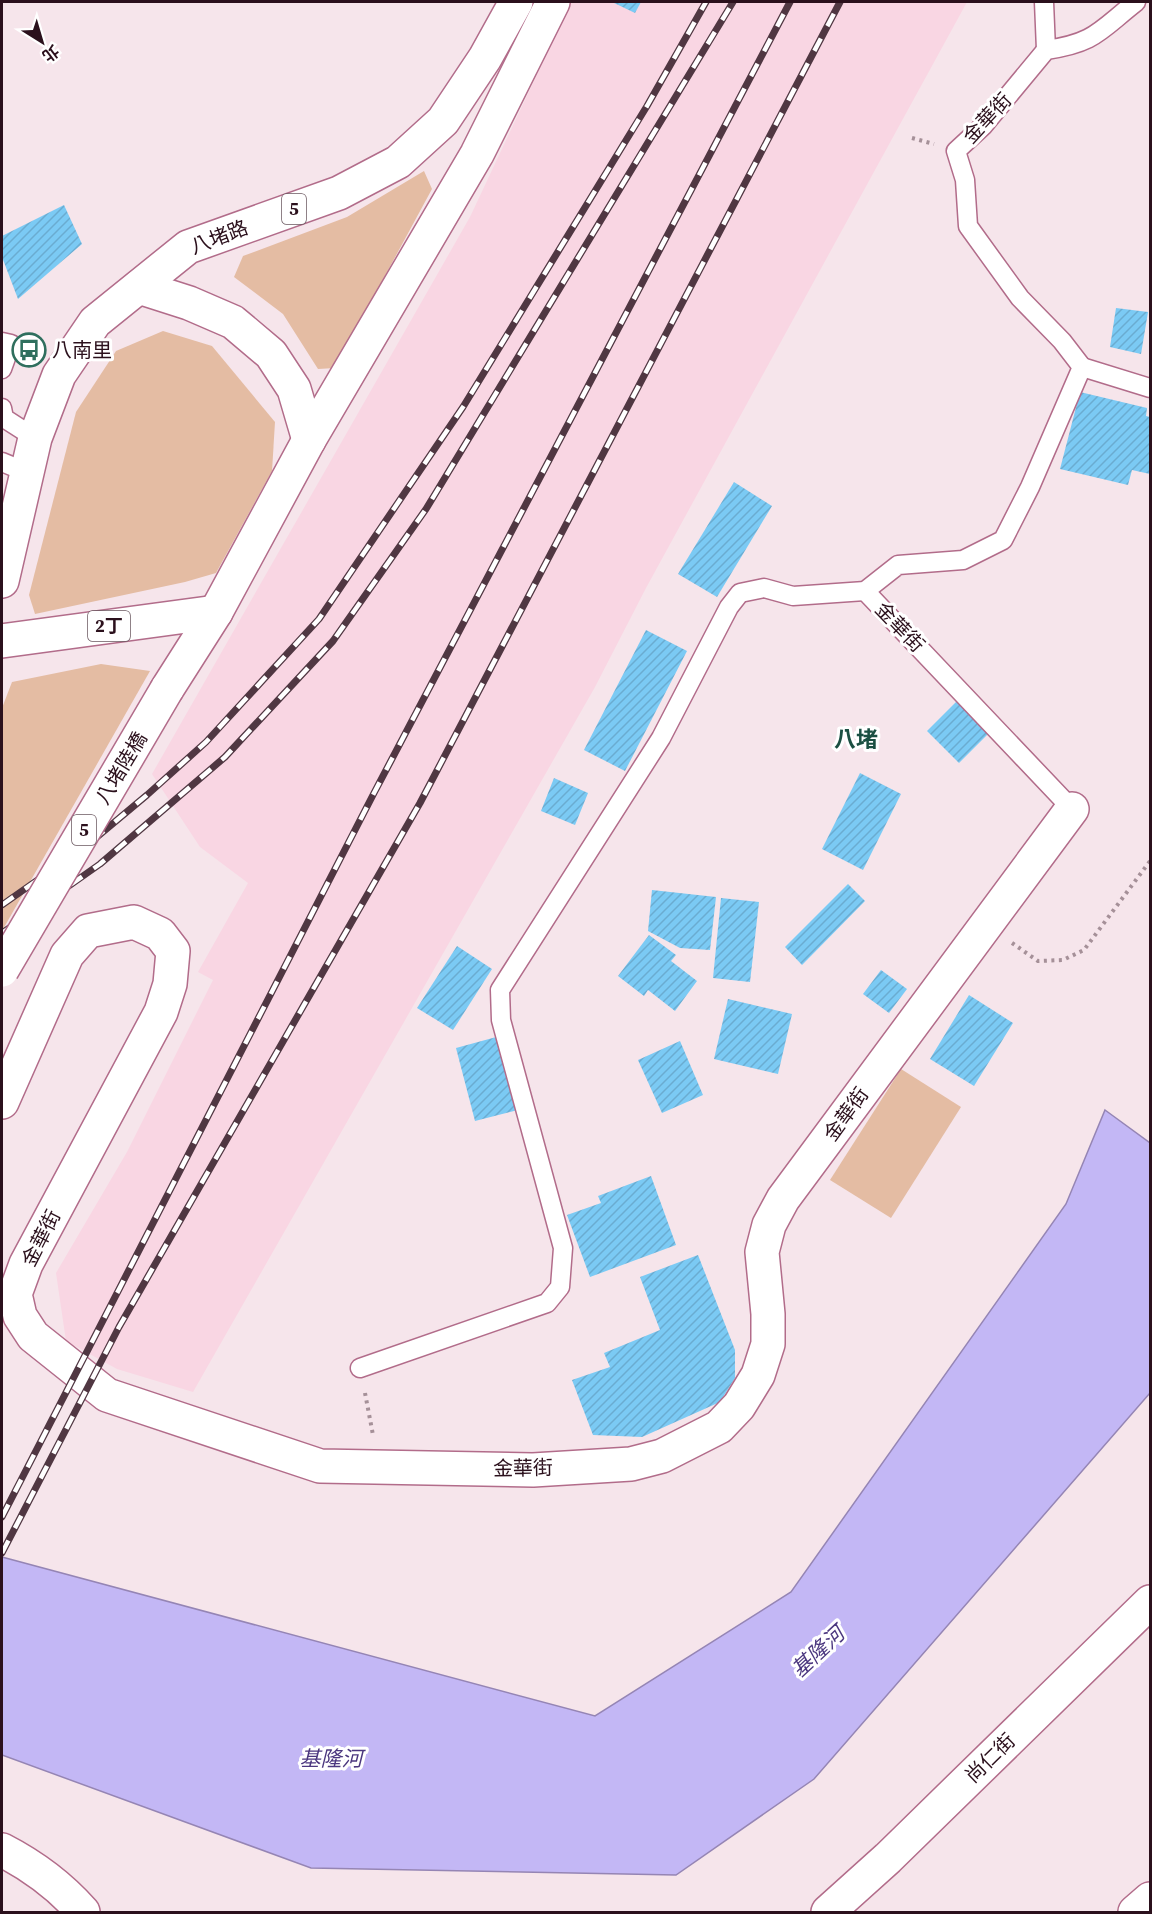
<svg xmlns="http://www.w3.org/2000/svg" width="1152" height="1914" font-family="'Source Serif 4','Noto Sans TC',serif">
	<defs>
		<pattern id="building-hatch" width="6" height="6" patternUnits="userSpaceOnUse" patternTransform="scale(1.5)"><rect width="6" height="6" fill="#7bcaf4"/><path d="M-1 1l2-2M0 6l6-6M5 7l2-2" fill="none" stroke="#6aacd1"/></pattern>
	</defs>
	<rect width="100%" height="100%" fill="#f6e5eb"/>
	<polygon fill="#f9d6e3" points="571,2 967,2 646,588 595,687 193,1392 117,1369 66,1341 56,1273 127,1152 213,980 198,972 248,883 200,847 152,774 470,217"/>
	<g fill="#e4bca3">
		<polygon points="424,171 432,189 335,368 318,369 283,314 234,277 243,256 347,217"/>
		<polygon points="163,331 212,346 275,422 272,471 216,573 185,582 35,614 29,595 76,412 116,351"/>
		<polygon points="101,664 150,671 2,931 2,708 12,682"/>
		<polygon points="901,1069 961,1107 891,1218 830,1180"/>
	</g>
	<polygon fill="#c3b7f5" stroke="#9585b4" stroke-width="1.5" points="1105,1110 1150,1143 1150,1393 814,1779 676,1875 311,1868 2,1755 2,1557 595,1716 791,1592 1066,1204"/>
	<g fill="url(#building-hatch)">
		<polygon points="612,2 641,2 635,13"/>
		<polygon points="64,205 82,244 18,299 2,257 2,236"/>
		<polygon points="1116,308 1148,312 1141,354 1110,347"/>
		<polygon points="1080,392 1147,408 1146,416 1150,417 1150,474 1132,470 1128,485 1060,469"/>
		<polygon points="734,482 772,506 717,597 678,574"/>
		<polygon points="646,630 687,651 625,771 584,750"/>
		<polygon points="959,699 991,731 959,763 927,731"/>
		<polygon points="860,773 901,794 863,870 822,849"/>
		<polygon points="554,778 588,793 575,825 541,811"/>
		<polygon points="848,884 865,901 802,965 785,947"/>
		<polygon points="652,890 716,897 710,950 680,948 648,931"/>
		<polygon points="721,898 759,902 750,982 713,978"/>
		<polygon points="649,935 676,955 671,961 697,981 675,1011 648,990 644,996 618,976"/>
		<polygon points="457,946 492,969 453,1030 417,1008"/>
		<polygon points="881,970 907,989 889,1013 863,994"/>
		<polygon points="969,995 1013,1023 974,1086 930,1059"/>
		<polygon points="728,999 792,1014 778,1074 714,1059"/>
		<polygon points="500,1036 518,1110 475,1121 456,1048"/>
		<polygon points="680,1041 703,1095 662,1113 638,1060"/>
		<polygon points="651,1176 676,1245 590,1277 567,1215 601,1203 598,1196"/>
		<polygon points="698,1255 735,1350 735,1378 720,1402 642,1437 593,1435 572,1380 610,1367 604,1353 660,1330 640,1277"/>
	</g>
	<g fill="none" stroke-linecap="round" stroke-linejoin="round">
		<g stroke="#b26c8a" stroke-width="21">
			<g id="service">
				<polyline points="1044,2 1046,50"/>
				<polyline points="2,342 11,344 2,369"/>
				<polyline points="1082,367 1150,388"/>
				<polyline points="2,408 4,418 35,438"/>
				<polyline points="2,462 26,472"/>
				<polyline points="865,591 1072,809"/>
				<path d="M360,1368L547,1303L560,1287L563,1248L501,1020L500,990L661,738L729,607L740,593L764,588L793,596L865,591L898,565L963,560L1003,540L1030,487L1082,367L1062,341L1020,298L968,226L965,180L956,151L983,126L1046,50C1095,43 1099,31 1136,2"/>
			</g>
		</g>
		<g stroke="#b26c8a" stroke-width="36">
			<g id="minor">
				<polyline points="2,1102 67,955 88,931 134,922 160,934 173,951 170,984 161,1012 26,1264 15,1294 20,1316 33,1336 107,1395 320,1466 533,1470 631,1464 662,1456 719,1427 739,1406 758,1375 768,1344 768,1314 762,1252 769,1225 783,1199 1072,809"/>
				<path d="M2,1850C33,1866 60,1886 83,1912"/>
				<polyline points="828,1912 888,1858 1150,1602"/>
			</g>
		</g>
		<g stroke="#b26c8a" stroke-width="36">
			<polyline id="tertiary" points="1135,1912 1150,1899"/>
		</g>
		<g stroke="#b26c8a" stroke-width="36">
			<g id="primary">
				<polyline points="139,287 189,303 233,322 271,354 294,389 309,440"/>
				<polyline points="2,581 35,438 59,375 95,322 188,247 339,193 398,162 443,121 485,58 516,2"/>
				<polyline points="2,641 216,612"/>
				<polyline points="167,689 216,612 309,440 477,154 553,2"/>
			</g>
		</g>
		<g stroke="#a59098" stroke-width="4" stroke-dasharray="3 4.5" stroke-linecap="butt">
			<polyline points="912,138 934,144"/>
			<polyline points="1012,943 1038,961 1063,960 1084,950 1150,861"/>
			<polyline points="365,1393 373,1435"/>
		</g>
		<use href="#service" stroke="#fff" stroke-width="18"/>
		<use href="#minor" stroke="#fff" stroke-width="33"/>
		<use href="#tertiary" stroke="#fff" stroke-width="33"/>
		<use href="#primary" stroke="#fff" stroke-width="33"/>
		<g stroke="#503742" stroke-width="7">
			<g id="rail">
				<polyline points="2,905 86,846 147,795 206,742 319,619 463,407 647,106 706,2"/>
				<polyline points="2,933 100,864 225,757 333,641 426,509 733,2"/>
				<polyline points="2,1517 374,793 790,2"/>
				<polyline points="2,1553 119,1327 420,803 840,2"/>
			</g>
		</g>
		<use href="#rail" stroke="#fff" stroke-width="4.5" stroke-dasharray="14" stroke-linecap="butt"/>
		<g stroke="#b26c8a" stroke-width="36" stroke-linecap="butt">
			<polyline id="primary-bridge" points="2,970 167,689"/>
		</g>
		<use href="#primary-bridge" stroke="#fff" stroke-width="33"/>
	</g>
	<defs>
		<g id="bus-ring" transform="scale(1.725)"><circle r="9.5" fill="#fff" stroke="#2f6f5e" stroke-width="1.5"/><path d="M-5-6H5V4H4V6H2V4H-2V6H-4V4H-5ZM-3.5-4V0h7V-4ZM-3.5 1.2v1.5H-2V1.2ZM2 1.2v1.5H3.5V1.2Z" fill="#2f6f5e"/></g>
	</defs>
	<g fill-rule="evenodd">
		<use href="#bus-ring" x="29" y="350"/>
	</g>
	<g text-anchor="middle" stroke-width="6" stroke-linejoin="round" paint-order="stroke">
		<g fill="#fff" stroke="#6b5860" stroke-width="1.5">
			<rect x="282" y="194" width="24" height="30" rx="4.5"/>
			<rect x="88" y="611" width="42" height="30" rx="4.5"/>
			<rect x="72" y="815" width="24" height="30" rx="4.5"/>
		</g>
		<g font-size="18" font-weight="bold" fill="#2b101c">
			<text x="294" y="215">5</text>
			<text x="109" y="632">2丁</text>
			<text x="84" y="836">5</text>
		</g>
		<g font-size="20" fill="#2b101c" stroke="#fff">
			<text transform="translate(987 118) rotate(-47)" y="7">金華街</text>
			<text transform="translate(219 237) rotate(-21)" y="7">八堵路</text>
			<text transform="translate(900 627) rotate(46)" y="7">金華街</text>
			<text transform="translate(121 768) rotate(-59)" y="7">八堵陸橋</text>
			<text transform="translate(846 1114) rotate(-54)" y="7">金華街</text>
			<text transform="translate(41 1238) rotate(-63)" y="7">金華街</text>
			<text transform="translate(523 1468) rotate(-1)" y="7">金華街</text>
			<text transform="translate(990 1758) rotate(-44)" y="7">尚仁街</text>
		</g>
		<g font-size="20" fill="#2b101c" stroke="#fff" text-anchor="start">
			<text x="52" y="357">八南里</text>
		</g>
		<g font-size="21" font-style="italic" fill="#4b377f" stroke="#fff">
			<text transform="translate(818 1652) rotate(-43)" y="7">基隆河</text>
			<text x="331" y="1766">基隆河</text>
		</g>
		<g font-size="22" font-weight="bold" fill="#1b4f42" stroke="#fff">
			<text x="856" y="747">八堵</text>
		</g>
	</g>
	<rect width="1152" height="1914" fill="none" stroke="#2b101c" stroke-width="6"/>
	<g transform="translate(42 42) rotate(143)" stroke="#ffffff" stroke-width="4.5" paint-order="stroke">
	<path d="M0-4.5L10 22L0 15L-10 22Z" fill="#2b101c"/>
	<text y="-9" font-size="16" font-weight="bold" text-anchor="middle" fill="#2b101c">北</text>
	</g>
</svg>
